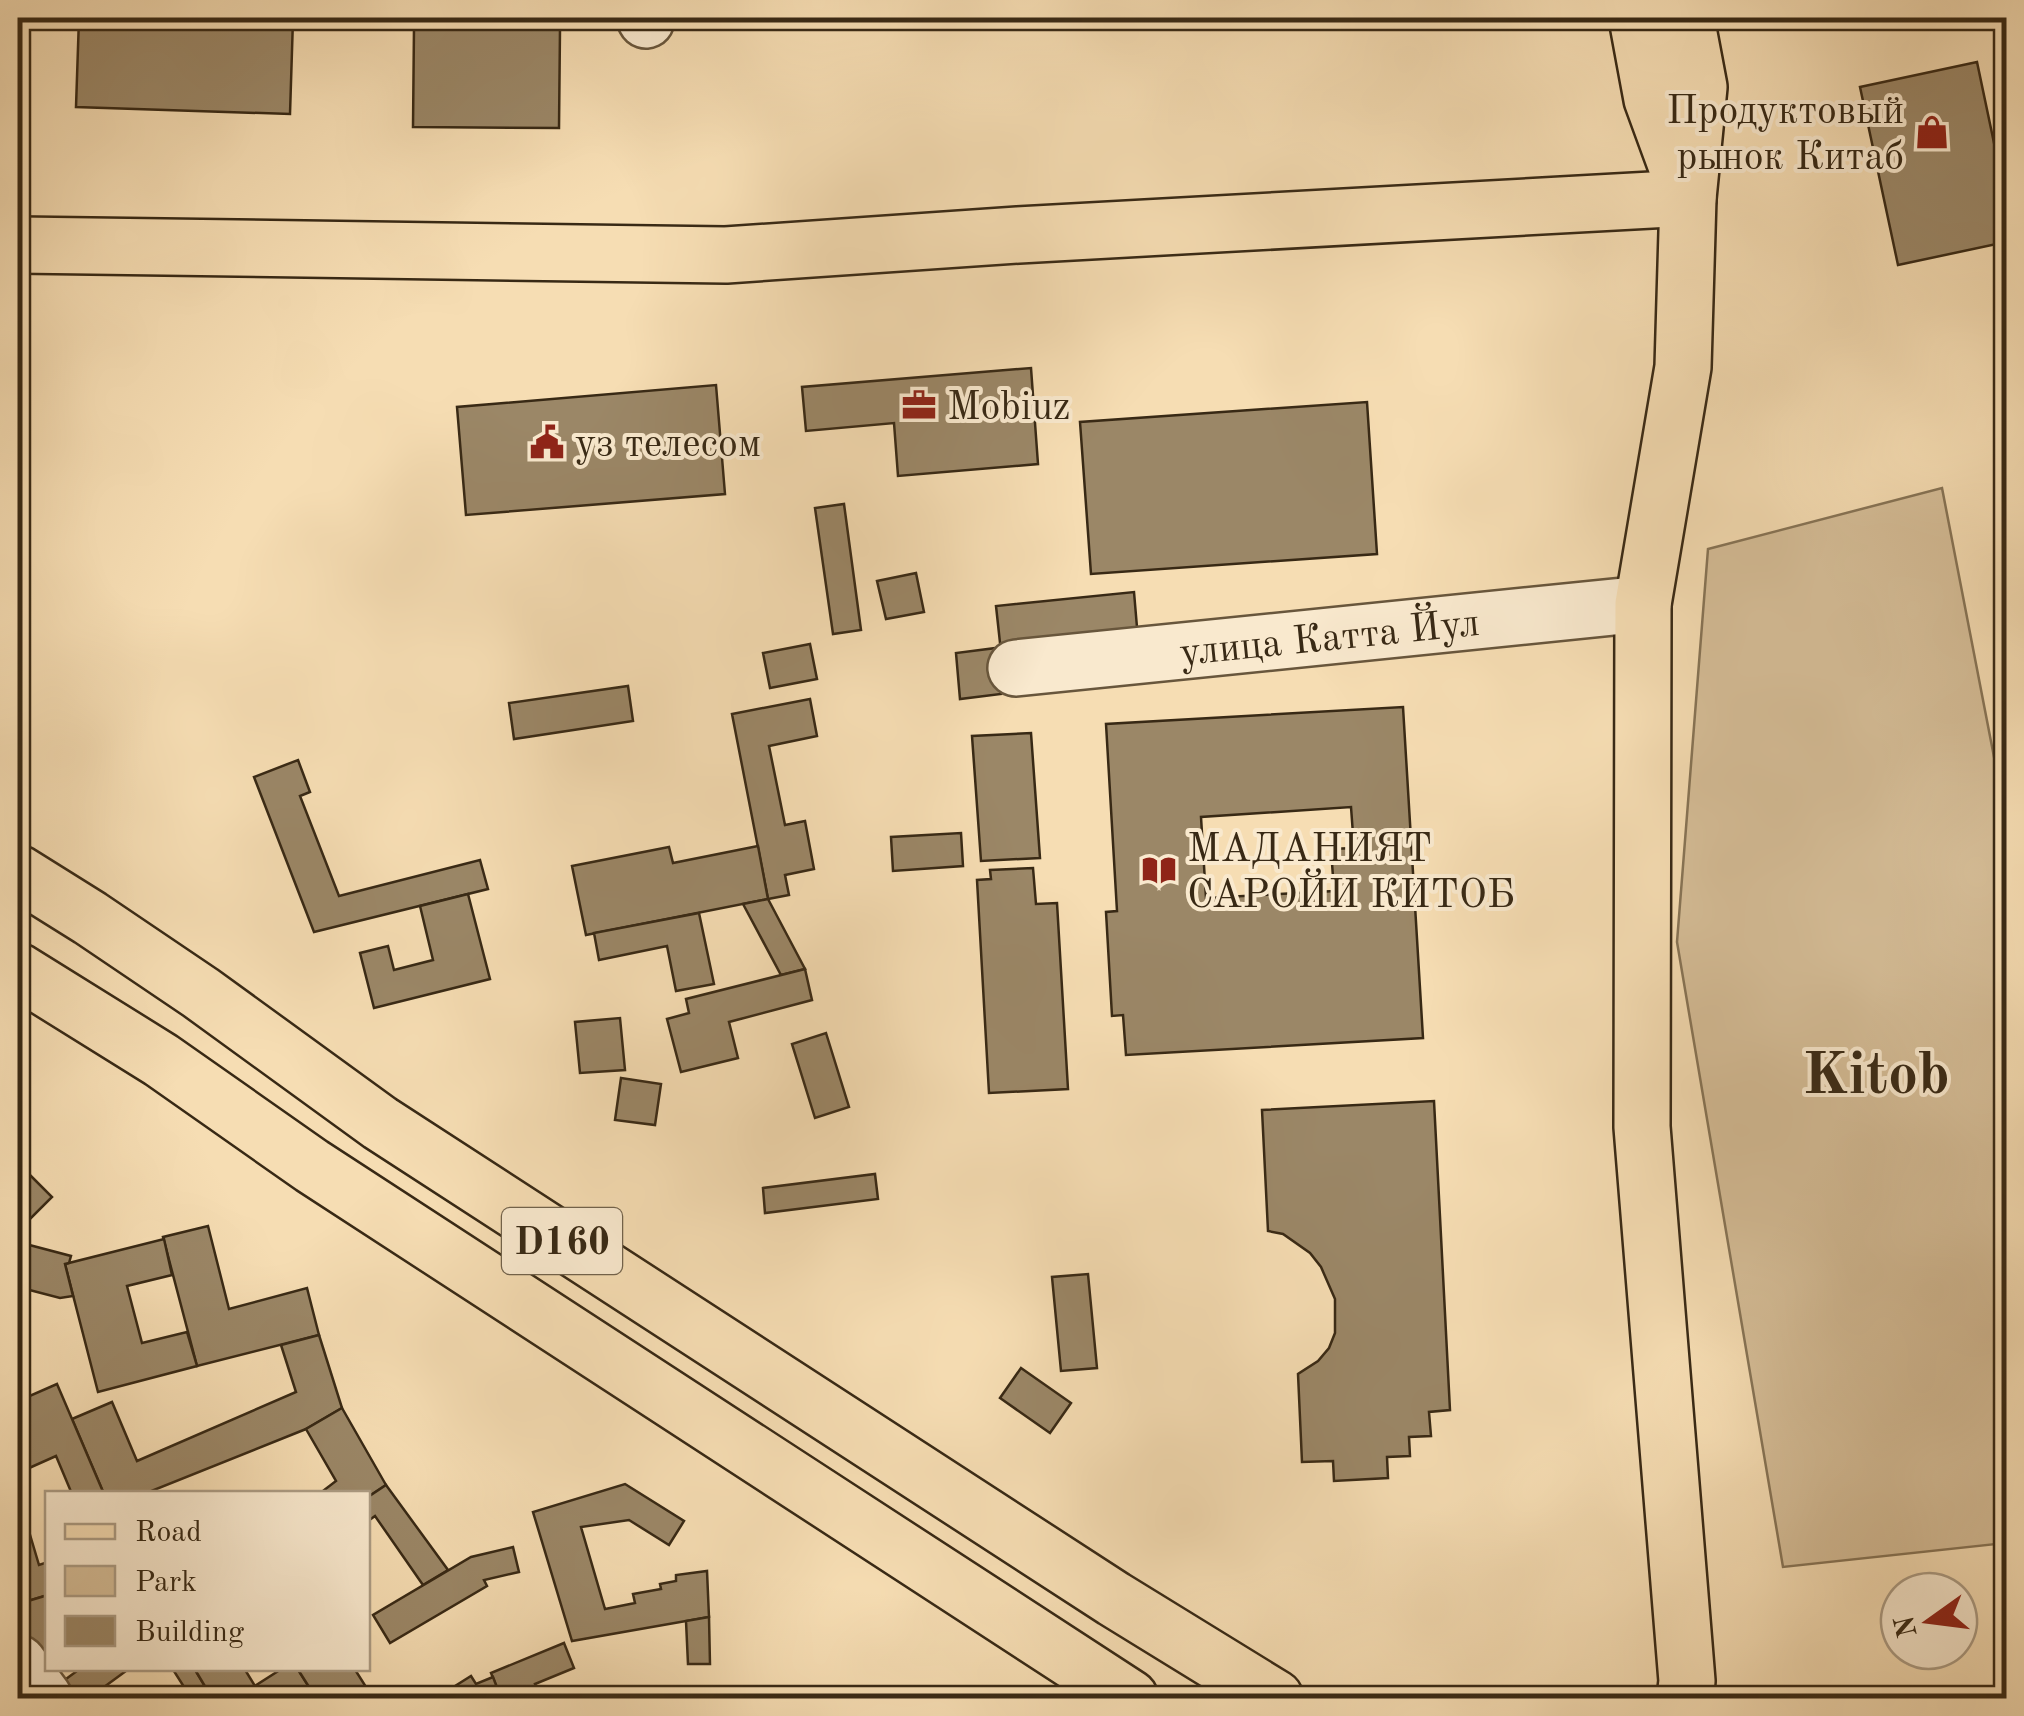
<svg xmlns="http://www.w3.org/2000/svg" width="2024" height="1716" font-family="'Old Standard TT',serif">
	<rect width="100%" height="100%" fill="#f6ddb3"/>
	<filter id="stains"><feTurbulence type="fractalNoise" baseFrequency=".002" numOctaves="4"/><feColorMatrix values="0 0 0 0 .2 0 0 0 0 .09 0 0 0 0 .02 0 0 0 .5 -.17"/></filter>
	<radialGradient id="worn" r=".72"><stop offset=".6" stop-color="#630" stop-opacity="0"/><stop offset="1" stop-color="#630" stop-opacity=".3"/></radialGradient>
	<polygon fill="#d6be98" stroke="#877456" stroke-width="2.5" points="1942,488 2006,819 2006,1543 1783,1567 1677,942 1708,549"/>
	<g fill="#9b8767" stroke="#382915" stroke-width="2.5" fill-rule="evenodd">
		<polygon points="79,18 293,19 290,114 76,107"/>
		<polygon points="414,27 560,29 559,128 413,127"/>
		<polygon points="1977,62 2006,200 2006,242 1898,265 1860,87"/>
		<polygon points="1031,368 1038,464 898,476 894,423 806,431 802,387"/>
		<polygon points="716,385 725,494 466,515 457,407"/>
		<polygon points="1367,402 1377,554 1091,574 1080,422"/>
		<polygon points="844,504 861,630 833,634 815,508"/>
		<polygon points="916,573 924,612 886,619 877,581"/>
		<polygon points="1134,592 1138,639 1001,652 996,606"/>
		<polygon points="810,644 817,679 770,688 763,653"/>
		<polygon points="996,648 1001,694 960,699 956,653"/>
		<polygon points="628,686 633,721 514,739 509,703"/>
		<polygon points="810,699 817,736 769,746 785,825 805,821 814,869 785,875 789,895 768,899 732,714"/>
		<path d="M1403,707L1423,1038L1126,1055L1123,1015L1112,1016L1106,912L1117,911L1106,724ZM1351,807L1354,848L1331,849L1334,891L1206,898L1201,817Z"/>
		<polygon points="1031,733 1040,858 981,861 972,736"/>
		<polygon points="298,760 310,792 300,796 339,896 480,860 488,889 314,932 254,777"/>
		<polygon points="961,833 963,866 893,871 891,837"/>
		<polygon points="758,846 768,899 586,935 572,866 669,847 673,863"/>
		<polygon points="1033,868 1036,904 1057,903 1068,1089 989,1093 977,880 991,879 990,870"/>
		<polygon points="468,894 490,979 374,1008 360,953 388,946 394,970 433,960 420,906"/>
		<polygon points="768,899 805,969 781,975 743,904"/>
		<polygon points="699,913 714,984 676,991 667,946 599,960 594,933"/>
		<polygon points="805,969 812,1000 729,1022 738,1058 681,1072 667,1019 689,1013 686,999"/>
		<polygon points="620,1018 625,1070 580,1073 575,1022"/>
		<polygon points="826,1033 849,1107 815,1118 792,1044"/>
		<polygon points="621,1078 661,1084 655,1125 615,1120"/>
		<polygon points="1434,1101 1450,1410 1429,1412 1431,1436 1409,1437 1410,1456 1387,1457 1388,1478 1334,1481 1333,1461 1302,1462 1298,1374 1318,1361 1329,1348 1335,1333 1335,1299 1321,1267 1310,1253 1283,1234 1268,1231 1262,1110"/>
		<polygon points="18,1163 52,1197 30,1219 18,1207"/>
		<polygon points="875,1174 878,1199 765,1213 763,1188"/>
		<polygon points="208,1226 229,1309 307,1288 319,1335 197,1366 163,1237"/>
		<polygon points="164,1239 172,1275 127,1286 142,1343 187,1332 197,1366 98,1392 65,1264"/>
		<polygon points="18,1242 71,1256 69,1263 65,1264 73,1296 60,1298 18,1287"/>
		<polygon points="1088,1274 1097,1368 1061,1371 1052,1277"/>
		<polygon points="319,1335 342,1408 306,1429 144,1494 104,1494 72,1419 112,1402 137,1461 296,1392 281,1345"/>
		<polygon points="1021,1368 1071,1403 1050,1433 1000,1398"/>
		<polygon points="57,1384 72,1419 104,1494 72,1494 56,1456 18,1473 18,1401"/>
		<polygon points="342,1408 386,1485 368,1497 368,1494 319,1494 336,1481 306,1429"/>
		<polygon points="625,1484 684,1521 669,1545 629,1520 581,1527 605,1609 635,1603 633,1594 661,1589 660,1584 676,1581 676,1575 707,1571 709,1617 572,1641 533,1512"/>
		<polygon points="386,1485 448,1570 423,1585 375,1516 368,1521 368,1497"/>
		<polygon points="28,1528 39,1565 48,1562 48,1595 18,1604 18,1532"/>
		<polygon points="513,1547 519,1572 484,1580 487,1586 390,1643 373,1615 471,1557"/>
		<polygon points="48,1595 48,1655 39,1660 18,1622 18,1604"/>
		<polygon points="709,1617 710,1664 688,1664 686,1621"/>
		<polygon points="564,1643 574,1668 535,1684 541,1698 501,1698 491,1673"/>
		<polygon points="81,1668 130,1668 100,1690 107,1698 57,1698 51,1690"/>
		<polygon points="172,1668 194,1668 212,1698 191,1698"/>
		<polygon points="194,1668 244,1668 255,1686 236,1698 212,1698"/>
		<polygon points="283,1668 297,1668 316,1698 236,1698"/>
		<polygon points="297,1668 354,1668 373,1698 316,1698"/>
		<polygon points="471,1676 476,1684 493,1677 501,1698 436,1698"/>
	</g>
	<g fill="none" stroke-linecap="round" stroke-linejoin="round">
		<g stroke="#68563c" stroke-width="60">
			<g id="minor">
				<polyline points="645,18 646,20"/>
				<path id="s1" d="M1016,668L1643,604"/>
				<polyline points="18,1663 44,1698"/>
			</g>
		</g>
		<g stroke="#382915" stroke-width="60">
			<g id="major">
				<polyline points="1637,18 1652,99 1682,181"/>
				<polyline points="18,245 726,255 1018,235 1688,198"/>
				<polyline points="18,873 90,918 201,993 380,1123 1114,1599 1275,1698"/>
				<polyline points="18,971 161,1060 312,1166 1130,1698"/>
				<polyline points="1685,1698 1687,1681 1642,1127 1643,604 1683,367 1688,198 1699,87 1686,18"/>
			</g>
		</g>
		<use href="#minor" stroke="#f9e9ce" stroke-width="55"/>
		<use href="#major" stroke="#f6ddb3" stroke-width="55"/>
	</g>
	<defs>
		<g id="shop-bare" transform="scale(2.7)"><path d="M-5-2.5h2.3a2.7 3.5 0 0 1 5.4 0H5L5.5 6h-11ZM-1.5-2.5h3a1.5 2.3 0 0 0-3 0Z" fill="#8f2418" stroke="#f9e9ce" stroke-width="2.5" paint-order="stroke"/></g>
		<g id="office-bare" transform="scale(2.7)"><path d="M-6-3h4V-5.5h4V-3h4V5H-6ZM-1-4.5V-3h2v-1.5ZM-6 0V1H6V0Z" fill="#8f2418" stroke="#f9e9ce" stroke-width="2.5" paint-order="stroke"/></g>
		<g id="civic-bare" transform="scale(2.7)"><path d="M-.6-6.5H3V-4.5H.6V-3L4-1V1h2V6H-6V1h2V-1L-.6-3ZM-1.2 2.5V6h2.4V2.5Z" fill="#8f2418" stroke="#f9e9ce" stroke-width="2.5" paint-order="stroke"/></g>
		<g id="library-bare" transform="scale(2.7)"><path d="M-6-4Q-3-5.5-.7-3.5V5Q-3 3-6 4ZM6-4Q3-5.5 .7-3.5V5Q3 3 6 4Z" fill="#8f2418" stroke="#f9e9ce" stroke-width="2.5" paint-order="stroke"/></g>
	</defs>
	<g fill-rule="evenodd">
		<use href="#shop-bare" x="1932" y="132"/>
		<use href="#office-bare" x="919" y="405"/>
		<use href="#civic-bare" x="547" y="442"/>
		<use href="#library-bare" x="1159" y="870"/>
	</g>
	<g text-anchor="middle" stroke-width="8" stroke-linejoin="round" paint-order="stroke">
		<rect fill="#f9e9ce" stroke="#72634c" stroke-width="2.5" x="502" y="1208" width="120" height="66" rx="8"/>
		<g font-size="38" font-weight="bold" fill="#382915">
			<text x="562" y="1254">D160</text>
		</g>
		<g font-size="40" fill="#382915" stroke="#f9e9ce" text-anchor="start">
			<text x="1904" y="123" text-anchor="end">Продуктовый<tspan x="1904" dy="46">рынок Китаб</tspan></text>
			<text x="947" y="419">Mobiuz</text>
			<text x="575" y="456">уз телесом</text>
			<text x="1187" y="861">МАДАНИЯТ<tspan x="1187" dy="46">САРОЙИ КИТОБ</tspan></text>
		</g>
		<g font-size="40" fill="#382915" stroke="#f9e9ce">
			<text dy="14" stroke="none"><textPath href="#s1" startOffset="315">улица Катта Йул</textPath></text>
		</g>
		<g font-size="60" font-weight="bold" fill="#382915" stroke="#f9e9ce">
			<text x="1876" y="1093">Kitob</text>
		</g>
	</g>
	<rect width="2024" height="1716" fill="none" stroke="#f6ddb3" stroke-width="60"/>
	<rect x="20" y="20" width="1984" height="1676" fill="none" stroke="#382915" stroke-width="5"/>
	<rect x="30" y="30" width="1964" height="1656" fill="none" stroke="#382915" stroke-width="2.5"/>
	<rect x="45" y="1491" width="325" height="180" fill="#f9e9ce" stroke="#ac9c84" stroke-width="2.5"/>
	<rect x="65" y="1524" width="50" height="15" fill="#f6ddb3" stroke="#ac9c84" stroke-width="2.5"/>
	<text x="135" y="1541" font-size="30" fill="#382915">Road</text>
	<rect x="65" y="1566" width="50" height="30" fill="#d6be98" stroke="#ac9c84" stroke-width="2.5"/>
	<text x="135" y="1591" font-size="30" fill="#382915">Park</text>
	<rect x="65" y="1616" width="50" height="30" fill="#9b8767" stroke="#ac9c84" stroke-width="2.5"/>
	<text x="135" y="1641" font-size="30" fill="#382915">Building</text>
	<g transform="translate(1929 1621) rotate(256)"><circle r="48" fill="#f9e9ce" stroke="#ac9c84" stroke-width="2.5"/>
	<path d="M0-8L18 38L0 25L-18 38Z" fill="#8f2418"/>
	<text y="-15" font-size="28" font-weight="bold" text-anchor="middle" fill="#382915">N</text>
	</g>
	<rect width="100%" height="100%" filter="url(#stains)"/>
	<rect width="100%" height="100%" fill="url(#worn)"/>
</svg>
